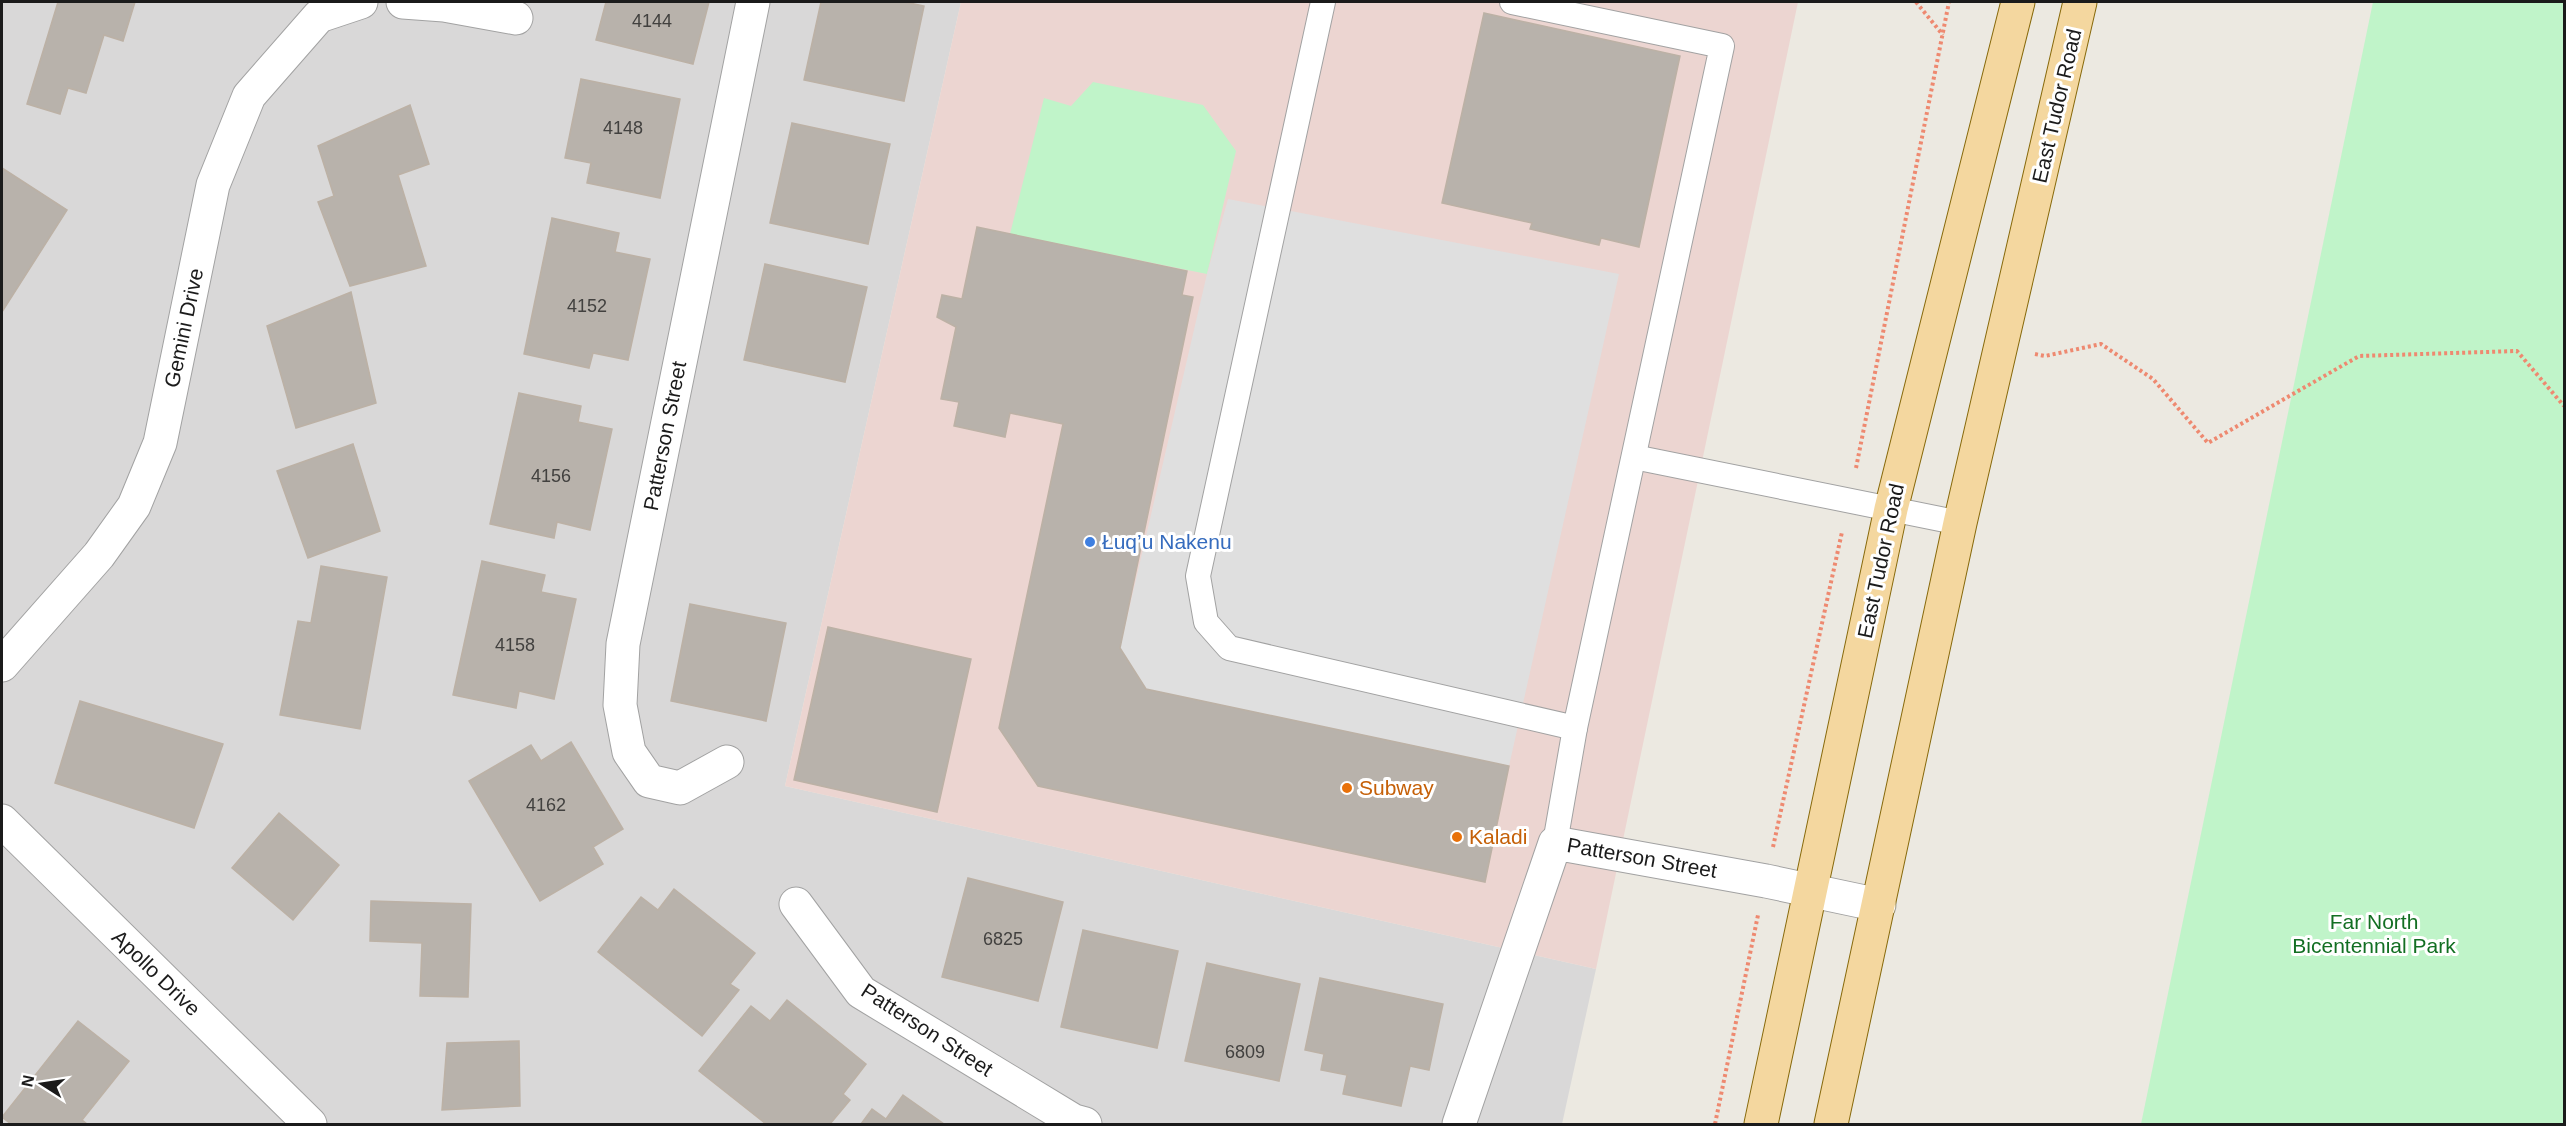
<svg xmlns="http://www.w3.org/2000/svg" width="2566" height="1126" font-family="Helvetica,sans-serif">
	<rect width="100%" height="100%" fill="#ece9e1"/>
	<polygon fill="#d9d8d8" points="2,2 961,2 785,786 1596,969 1562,1124 2,1124"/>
	<polygon fill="#ecd5d1" points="961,2 1798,2 1596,969 785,786"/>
	<g fill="#c0f4c9">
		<polygon points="2373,2 2564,2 2564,1124 2141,1124"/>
		<polygon points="1093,82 1203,105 1236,151 1207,274 1010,234 1044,98 1071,106"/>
	</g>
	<polygon fill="#dfdfdf" points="1228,199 1619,274 1509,766 1146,689 1120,648 1207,274"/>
	<g fill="#b8b2ab" stroke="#bcb1a5" stroke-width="1.5">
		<polygon points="58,2 135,2 123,41 104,35 86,93 68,88 60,114 27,104"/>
		<polygon points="606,2 709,2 693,64 596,40"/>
		<polygon points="821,2 905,2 924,6 904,101 804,80"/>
		<polygon points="1484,13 1680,56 1639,247 1601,238 1599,245 1530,229 1532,223 1442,203"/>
		<polygon points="581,79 680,99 660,198 587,183 591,163 565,158"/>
		<polygon points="410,105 429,164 398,175 426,266 350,286 318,202 334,196 318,146"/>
		<polygon points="792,123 890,144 868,244 770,223"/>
		<polygon points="2,168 67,210 2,312"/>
		<polygon points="552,218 619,233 615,252 650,259 628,360 593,353 589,368 524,354"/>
		<polygon points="977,227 1187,271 1182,295 1193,297 1120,648 1146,689 1509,766 1485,882 1038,786 999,728 1063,424 1010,413 1005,437 954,426 959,402 941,399 956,327 937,317 942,295 962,299"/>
		<polygon points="765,264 867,287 845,382 744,360"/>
		<polygon points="351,292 376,403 296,428 267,326"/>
		<polygon points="519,393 581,406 578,422 612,429 590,530 557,522 554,538 490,524"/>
		<polygon points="353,444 380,531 308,558 277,471"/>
		<polygon points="482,561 545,575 541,592 576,599 554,699 519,691 516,708 453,695"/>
		<polygon points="321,566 387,577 360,729 280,715 298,621 311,623"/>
		<polygon points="690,604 786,623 766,721 671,701"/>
		<polygon points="828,627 971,659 937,812 794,780"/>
		<polygon points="80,701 223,744 194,828 55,783"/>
		<polygon points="571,742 623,829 593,847 603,864 540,901 469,781 531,745 541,761"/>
		<polygon points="279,813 339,865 293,920 232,868"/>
		<polygon points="968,878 1063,902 1038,1001 942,977"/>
		<polygon points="674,889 755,953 730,984 739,990 702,1036 598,952 641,897 658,910"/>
		<polygon points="371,901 471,904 468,997 420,996 422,943 370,941"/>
		<polygon points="1083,930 1178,951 1157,1048 1061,1027"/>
		<polygon points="1207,963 1300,984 1279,1081 1185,1061"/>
		<polygon points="1320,978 1443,1004 1429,1070 1410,1066 1401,1106 1343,1094 1347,1075 1321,1070 1324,1054 1305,1050"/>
		<polygon points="787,1000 866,1064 843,1094 850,1100 830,1124 766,1124 699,1071 751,1006 770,1021"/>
		<polygon points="78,1021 129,1061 82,1120 87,1124 11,1124 2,1117"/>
		<polygon points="519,1041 520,1106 442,1110 447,1043"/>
		<polygon points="903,1095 944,1124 861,1124 872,1109 886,1119"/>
	</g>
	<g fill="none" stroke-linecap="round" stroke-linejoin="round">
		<g stroke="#a2a2a2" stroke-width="26">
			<g id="lane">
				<polyline points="1323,2 1198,576 1206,622 1229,648 1575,728 1722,46 1512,2"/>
				<polyline points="1634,457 1960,523"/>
				<polyline points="1555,843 1575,728"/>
			</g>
		</g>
		<g stroke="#a2a2a2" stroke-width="35">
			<g id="street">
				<polyline points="403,2 444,5 516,18"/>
				<polyline points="2,665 99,555 134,506 160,443 213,185 249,96 319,16 361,2"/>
				<polyline points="727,762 680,788 649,781 629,752 620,705 623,644 753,2"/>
				<polyline points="2,821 310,1124"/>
				<polyline points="796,904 861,992 1074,1121 1085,1124"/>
				<polyline points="1459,1124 1555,843 1766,881 1879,905"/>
			</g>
		</g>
		<g stroke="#87690b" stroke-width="35">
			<g id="primary">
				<polyline points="1761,1124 1891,509 2018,2"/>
				<polyline points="1831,1124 1960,523 2080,2"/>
			</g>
		</g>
		<g stroke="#ee8970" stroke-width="4" stroke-dasharray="3 3" stroke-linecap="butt">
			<polyline points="1916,2 1943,35"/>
			<polyline points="2035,354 2045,356 2101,344 2153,379 2208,443 2359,356 2517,351 2564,406"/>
			<polyline points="1856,468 1949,2"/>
			<polyline points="1773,847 1842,532"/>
			<polyline points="1715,1124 1758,915"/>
		</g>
		<use href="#lane" stroke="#fff" stroke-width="24"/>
		<use href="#street" stroke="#fff" stroke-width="33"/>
		<use href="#primary" stroke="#f4d79f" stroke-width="33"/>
	</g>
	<circle fill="#3f7fe0" stroke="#fff" stroke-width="2" cx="1090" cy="542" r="6"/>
	<g fill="#e8710a" stroke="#fff" stroke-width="2">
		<circle cx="1347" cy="788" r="6"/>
		<circle cx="1457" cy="837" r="6"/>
	</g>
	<g text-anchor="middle" stroke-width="6" stroke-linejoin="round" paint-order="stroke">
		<g font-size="18" fill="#42413f">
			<text x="652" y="27">4144</text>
			<text x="623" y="134">4148</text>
			<text x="587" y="312">4152</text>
			<text x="551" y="482">4156</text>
			<text x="515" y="651">4158</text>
			<text x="546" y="811">4162</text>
			<text x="1003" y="945">6825</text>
			<text x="1245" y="1058">6809</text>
		</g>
		<g font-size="21" fill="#1b1b1b" stroke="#fff">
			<text transform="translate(2057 106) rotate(-77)" y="7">East Tudor Road</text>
			<text transform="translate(184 328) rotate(-78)" y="7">Gemini Drive</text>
			<text transform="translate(665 436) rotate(-79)" y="7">Patterson Street</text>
			<text transform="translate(1881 561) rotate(-78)" y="7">East Tudor Road</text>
			<text transform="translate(1642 858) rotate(10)" y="7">Patterson Street</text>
			<text transform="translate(156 973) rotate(44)" y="7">Apollo Drive</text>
			<text transform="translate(927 1030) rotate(33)" y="7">Patterson Street</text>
		</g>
		<g font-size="21" fill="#366cbe" stroke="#fff" text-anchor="start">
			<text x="1102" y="549">Łuq’u Nakenu</text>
		</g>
		<g font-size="21" fill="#c56008" stroke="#fff" text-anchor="start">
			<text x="1359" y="795">Subway</text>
			<text x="1469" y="844">Kaladi</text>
		</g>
		<g font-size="21" fill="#136f23" stroke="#fff">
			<text x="2374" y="929">Far North<tspan x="2374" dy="24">Bicentennial Park</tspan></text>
		</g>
	</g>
	<rect width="2566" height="1126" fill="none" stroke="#1b1b1b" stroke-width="6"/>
	<g transform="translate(42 1084) rotate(282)" stroke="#ffffff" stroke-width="4.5" paint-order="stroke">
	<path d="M0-4.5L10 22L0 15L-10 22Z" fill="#1b1b1b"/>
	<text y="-9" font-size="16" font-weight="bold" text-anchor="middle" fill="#1b1b1b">N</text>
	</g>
</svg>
